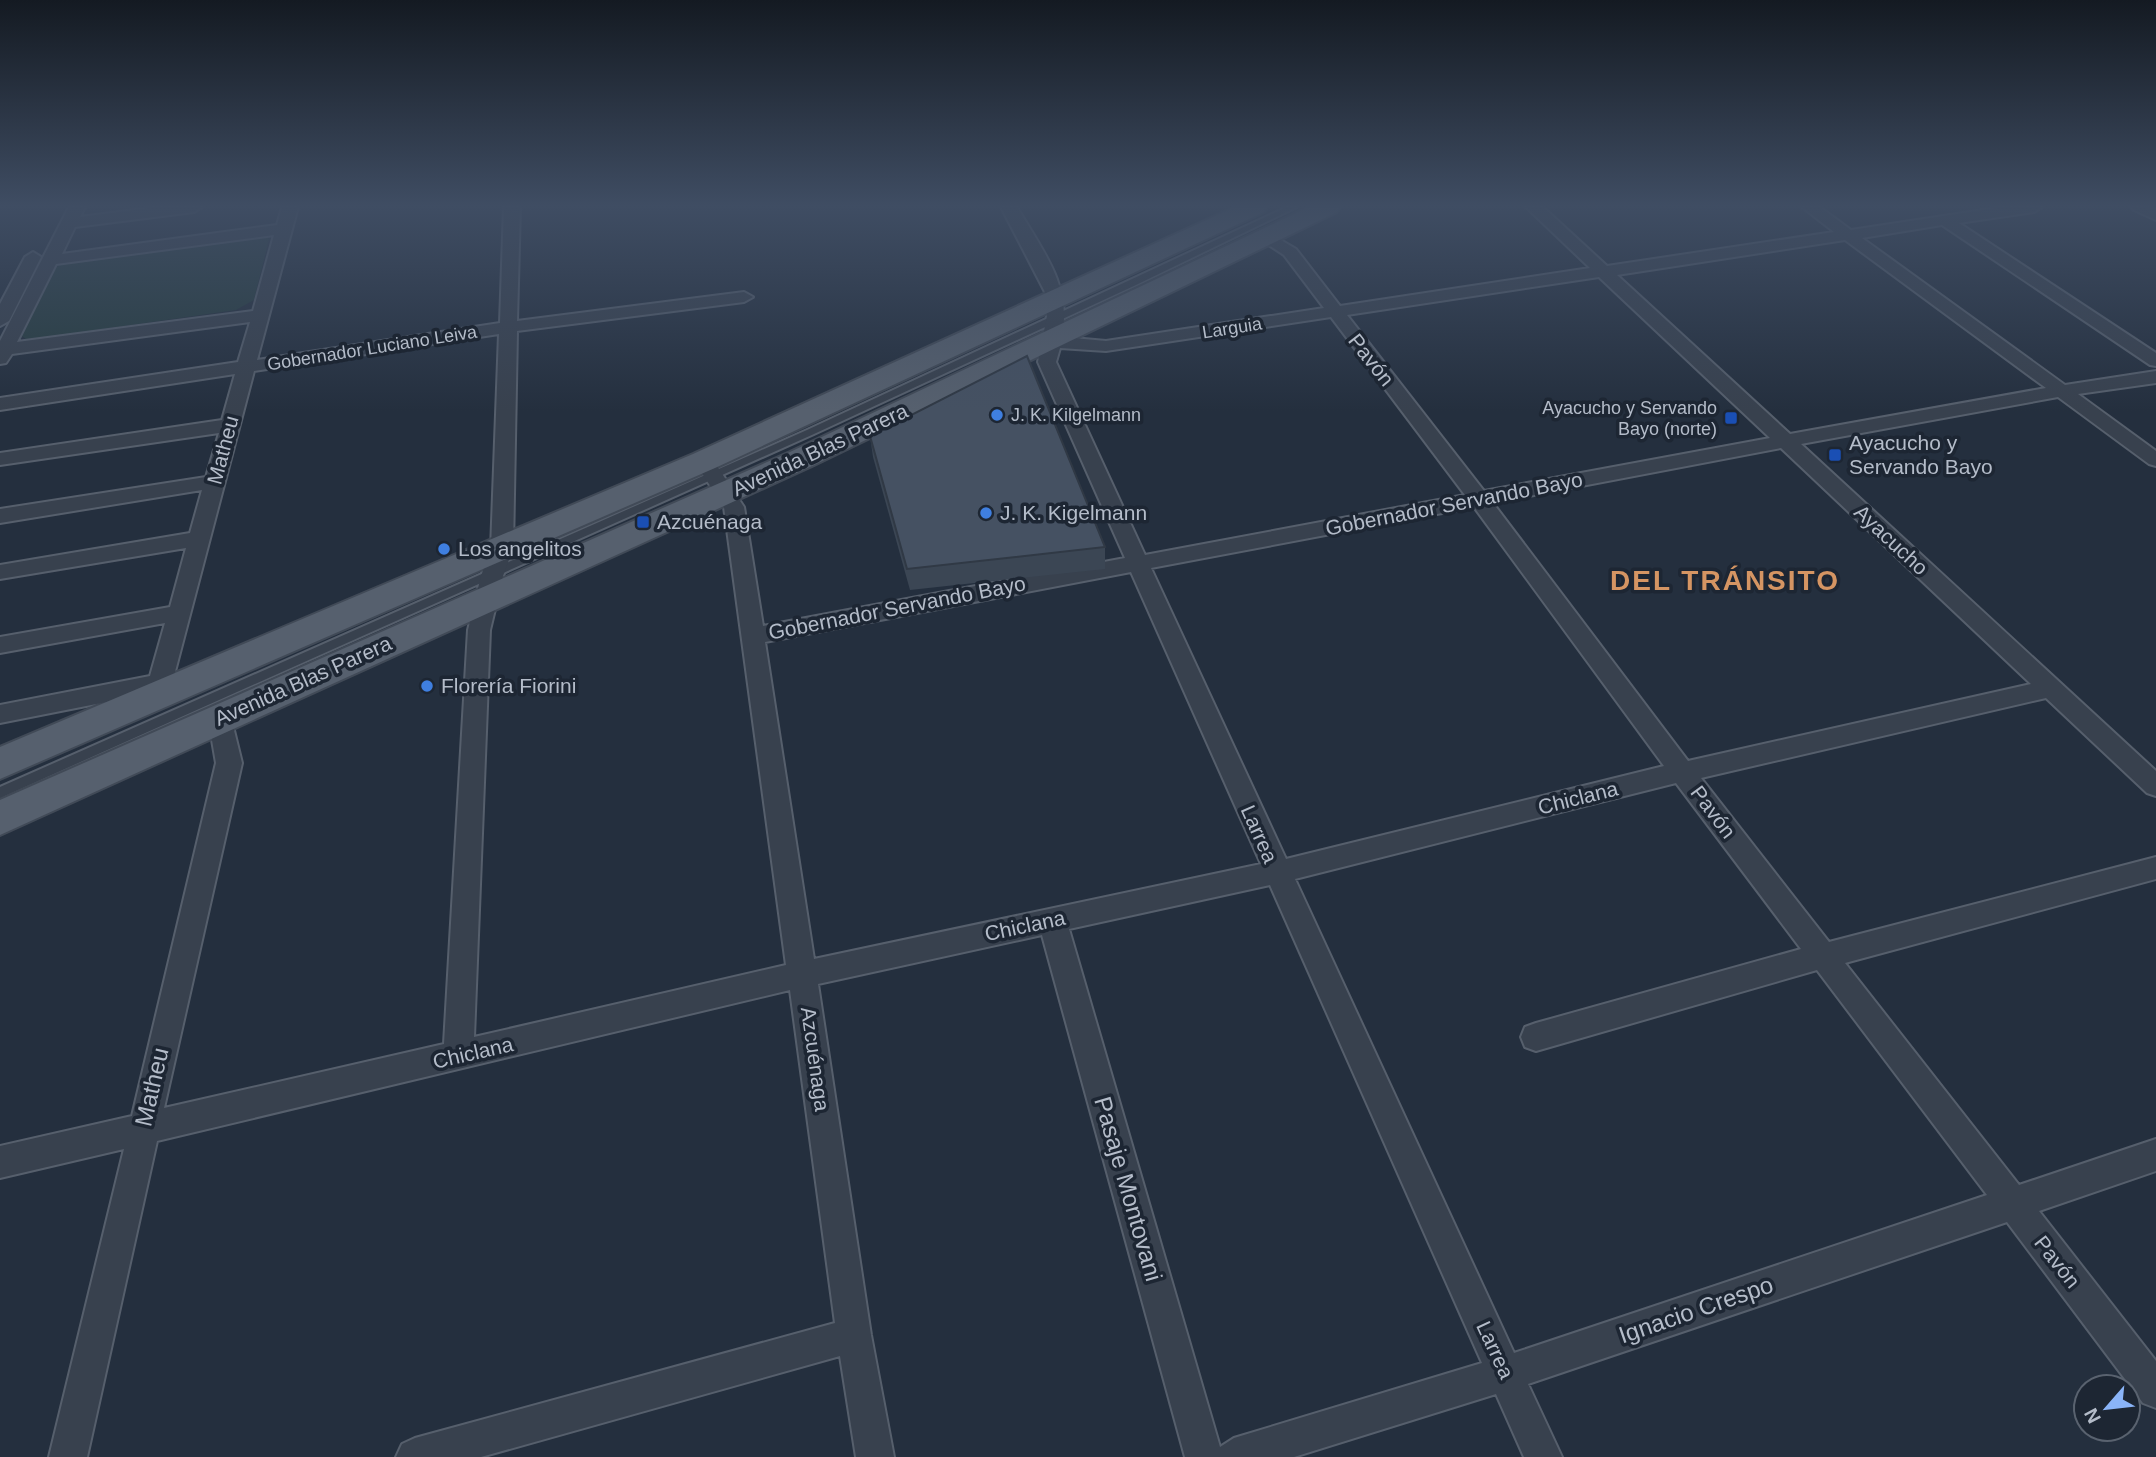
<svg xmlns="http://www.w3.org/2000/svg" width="2156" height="1457" font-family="Helvetica,sans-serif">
	<rect width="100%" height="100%" fill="#242f3e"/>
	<polygon fill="#263c3f" points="263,235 269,239 254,300 236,310 40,338 26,339 19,334 52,269 75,258"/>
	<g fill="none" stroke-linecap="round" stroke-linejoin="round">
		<g stroke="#565f6c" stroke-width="4">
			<polygon id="lane" points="1287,207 1297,207 1136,285 814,434 0,798 0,787 807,430"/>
		</g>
		<g stroke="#565f6c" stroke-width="4">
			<g id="street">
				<path d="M69,207H85L80,217L158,207H202L194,212L75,227L62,254L277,225L282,207H298L257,360L500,323L504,207H520L517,321L744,292L753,297L744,302L517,331L513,549L503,576L490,630L474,1037L786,965L724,507L694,461L697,457H711L744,507L763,626L1125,558L1038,362L1047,316L1045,292L1001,207H1017C1042,250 1072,285 1062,337L1106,341L1324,308L1284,255L1261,240L1259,237L1267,232L1296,249L1340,306L1590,268L1526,207H1543L1607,266L1834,232L1802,207H1820L1851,230L2003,207H2042L2034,212L1959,223L2156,353V366L2150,365L1942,225L1862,238L2065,385L2156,371V383L2078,394L2156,451V466L2149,464L2058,397L1801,444L2156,771V796L2147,793L2046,698L1701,778L1829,942L2156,857V879L1845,963L2019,1185L2156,1139V1171L2039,1211L2156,1361V1408L2143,1403L2007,1222L1528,1384L1562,1457H1524L1496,1394L1294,1457H1185L1042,935L818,984L871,1335L894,1457H856L840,1356L481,1457H396L402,1444L415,1438L835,1323L790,990L157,1141L87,1457H49L124,1149L0,1178V1146L132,1116L216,763L208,717L211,710L220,708L229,710L242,763L164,1108L444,1044L468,630L481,576L491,549L499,334L254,371L172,683L176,693L172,699L164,702L156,699L152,693L0,723V705L150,676L165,623L0,653V637L170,607L186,548L0,579V565L190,533L202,490L0,523V509L206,477L219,433L0,465V453L222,420L235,374L0,410V398L238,362L250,322L12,354L6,363L0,364V341ZM274,235L253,311L17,342L56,264ZM1845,240L2046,388L1790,434L1617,275ZM1599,277L1770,438L1484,491L1347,315ZM1331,317L1465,495L1145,555L1056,362L1060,348L1106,351ZM1781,448L2031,684L1688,761L1493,503ZM1474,507L1664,766L1286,859L1151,568ZM1131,572L1261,864L814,959L765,642ZM1676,783L1801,949L1536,1023L1525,1027L1521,1037L1525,1047L1536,1051L1817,970L1987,1195L1514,1353L1295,879ZM1270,885L1482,1363L1234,1438L1220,1447L1069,929Z"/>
				<polygon points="2131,207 2156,209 2156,220 2134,210"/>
				<polygon points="33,252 41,257 9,321 0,326 0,304 25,257"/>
			</g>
		</g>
		<g stroke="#414a57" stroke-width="4">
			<g id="primary">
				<polygon points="1235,207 1267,207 1264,212 715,468 0,779 0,747 693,454"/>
				<polygon points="1309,207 1340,207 1337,212 812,466 0,835 0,800 790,452"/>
			</g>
		</g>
		<use href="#lane" fill="#38414e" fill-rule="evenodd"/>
		<use href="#street" fill="#38414e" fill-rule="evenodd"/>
		<use href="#primary" fill="#56606e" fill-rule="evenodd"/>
	</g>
	<polygon fill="#3b4654" points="870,436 1105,547 1105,569 910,590 873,457"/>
	<polygon fill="#455162" stroke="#303945" stroke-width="2" points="1027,356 1105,547 907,569 870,436"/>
	<linearGradient id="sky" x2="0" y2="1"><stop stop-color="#141a22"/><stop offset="0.5" stop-color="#3f4d63"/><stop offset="1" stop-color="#3f4d63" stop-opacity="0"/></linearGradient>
	<rect width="2156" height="411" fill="url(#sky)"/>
	<g fill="#3f7fe0" stroke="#1d2633" stroke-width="2.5">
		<circle cx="997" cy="415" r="7"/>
		<circle cx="986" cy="513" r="7"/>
		<circle cx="444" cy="549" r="7"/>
		<circle cx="427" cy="686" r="7"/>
	</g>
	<g fill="#1a4fb4" stroke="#1d2633" stroke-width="2.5">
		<rect x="1724" y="411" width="14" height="14" rx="3.5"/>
		<rect x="1828" y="448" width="14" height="14" rx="3.5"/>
		<rect x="636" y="515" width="14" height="14" rx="3.5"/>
	</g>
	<g text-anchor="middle" stroke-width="7" stroke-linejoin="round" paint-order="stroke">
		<g font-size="18" fill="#b4bcc9" stroke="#1d2633">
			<text transform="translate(1232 328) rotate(-9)" y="6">Larguia</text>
			<text transform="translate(372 348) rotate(-9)" y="6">Gobernador Luciano Leiva</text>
		</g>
		<g font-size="18" fill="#b4bcc9" stroke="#1d2633" text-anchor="end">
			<text x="1717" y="414">Ayacucho y Servando<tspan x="1717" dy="21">Bayo (norte)</tspan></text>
			<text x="1011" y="421" text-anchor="start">J. K. Kilgelmann</text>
		</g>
		<g font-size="21" fill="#b4bcc9" stroke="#1d2633">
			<text transform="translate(1371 360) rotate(52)" y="7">Pavón</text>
			<text transform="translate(223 450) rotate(-75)" y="7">Matheu</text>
			<text transform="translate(820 450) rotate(-25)" y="7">Avenida Blas Parera</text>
			<text transform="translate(1454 504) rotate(-11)" y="7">Gobernador Servando Bayo</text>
			<text transform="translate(1891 540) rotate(43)" y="7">Ayacucho</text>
			<text transform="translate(897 608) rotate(-11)" y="7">Gobernador Servando Bayo</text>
			<text transform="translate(303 681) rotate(-24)" y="7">Avenida Blas Parera</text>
			<text transform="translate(1578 798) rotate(-14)" y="7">Chiclana</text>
			<text transform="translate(1713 812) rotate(53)" y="7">Pavón</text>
			<text transform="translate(1259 834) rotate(66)" y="7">Larrea</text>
			<text transform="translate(1025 926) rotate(-12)" y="7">Chiclana</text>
			<text transform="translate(473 1053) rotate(-13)" y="7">Chiclana</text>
			<text transform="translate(815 1059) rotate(82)" y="7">Azcuénaga</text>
			<text transform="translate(2057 1262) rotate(52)" y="7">Pavón</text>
			<text transform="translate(1495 1350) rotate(65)" y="7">Larrea</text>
		</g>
		<g font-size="21" fill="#b4bcc9" stroke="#1d2633" text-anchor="start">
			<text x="1849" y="450">Ayacucho y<tspan x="1849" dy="24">Servando Bayo</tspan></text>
			<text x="1000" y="520">J. K. Kigelmann</text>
			<text x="657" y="529">Azcuénaga</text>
			<text x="458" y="556">Los angelitos</text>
			<text x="441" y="693">Florería Fiorini</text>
		</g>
		<g font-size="24" fill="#b4bcc9" stroke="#1d2633">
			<text transform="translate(152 1087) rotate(-77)" y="8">Matheu</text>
			<text transform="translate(1128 1189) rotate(74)" y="8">Pasaje Montovani</text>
			<text transform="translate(1696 1310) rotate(-19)" y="8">Ignacio Crespo</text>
		</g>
		<g font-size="28" font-weight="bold" letter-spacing="2" fill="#d59563" stroke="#1d2633">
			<text x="1725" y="590">DEL TRÁNSITO</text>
		</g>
	</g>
	<g transform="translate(2107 1408) rotate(242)"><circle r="33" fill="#1d2633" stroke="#59626f" stroke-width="2"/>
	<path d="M0-5L12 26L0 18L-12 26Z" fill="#8ab4f8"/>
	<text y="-10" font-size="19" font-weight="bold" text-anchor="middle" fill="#b4bcc9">N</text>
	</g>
</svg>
